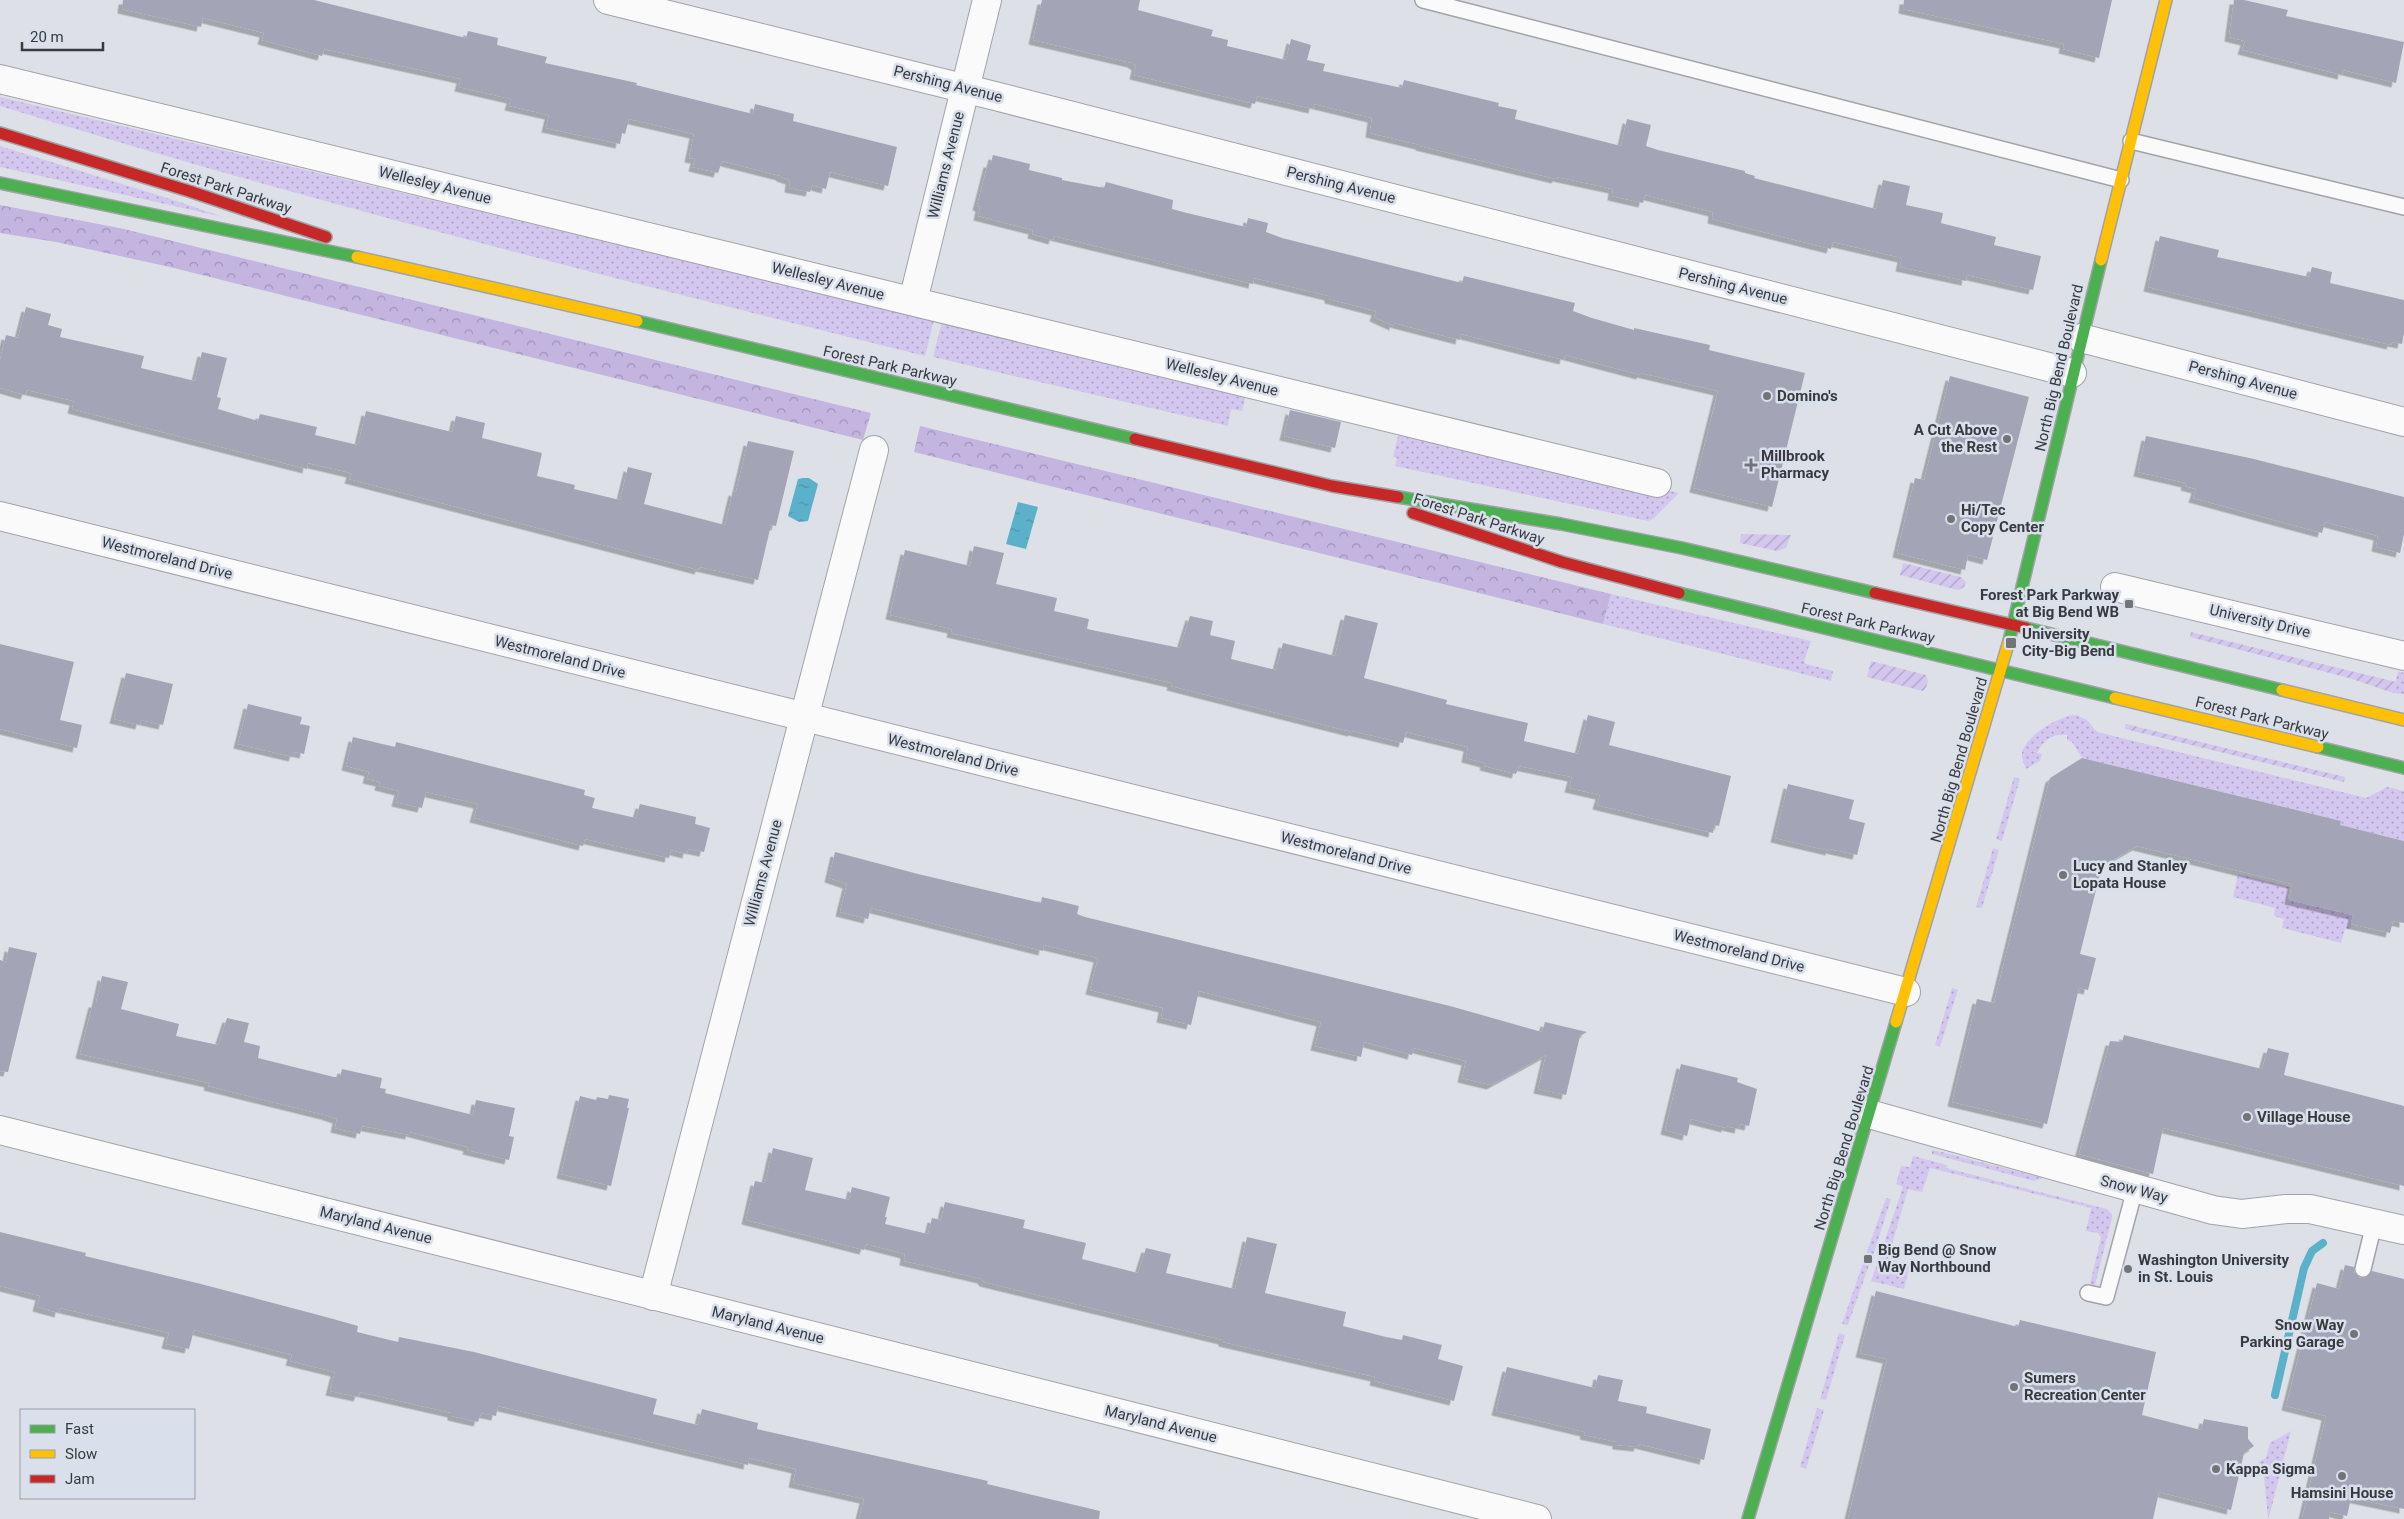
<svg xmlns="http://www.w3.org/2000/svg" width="2404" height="1519" font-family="Roboto,sans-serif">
	<defs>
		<pattern id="grass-dots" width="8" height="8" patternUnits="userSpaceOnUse" patternTransform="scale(1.25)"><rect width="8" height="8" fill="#d4c7ef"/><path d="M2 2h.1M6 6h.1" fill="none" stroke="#ada3c3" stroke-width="1.8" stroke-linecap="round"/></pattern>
		<pattern id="forest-crowns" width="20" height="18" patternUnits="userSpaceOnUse" patternTransform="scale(1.25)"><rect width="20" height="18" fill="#c3b4e0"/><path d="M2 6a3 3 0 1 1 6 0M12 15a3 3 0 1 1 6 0" fill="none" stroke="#9f93b7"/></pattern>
		<pattern id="garden-furrows" width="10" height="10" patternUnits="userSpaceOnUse" patternTransform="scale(1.25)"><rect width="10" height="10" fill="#d4c7ef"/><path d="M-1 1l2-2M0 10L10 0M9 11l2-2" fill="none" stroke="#ada3c3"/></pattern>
		<pattern id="water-ripples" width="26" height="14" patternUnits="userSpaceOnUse" patternTransform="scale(1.25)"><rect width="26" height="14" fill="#5cb1ca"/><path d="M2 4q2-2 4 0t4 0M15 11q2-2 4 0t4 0" fill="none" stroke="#4d91a5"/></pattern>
		<filter id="shadow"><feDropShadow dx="-4.5" dy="4.5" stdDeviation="0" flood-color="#0004"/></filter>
	</defs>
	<rect width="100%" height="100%" fill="#dde1e7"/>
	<g fill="url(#grass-dots)">
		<path d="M0,97L934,320L925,356C615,279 305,201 0,106Z"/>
		<polygon points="0,146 177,201 223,217 0,167"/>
		<polygon points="942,321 1246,395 1242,411 1231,409 1228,426 933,357"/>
		<polygon points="1399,432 1665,496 1666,490 1679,493 1653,519 1648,521 1395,466 1397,458 1393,457"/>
		<polygon points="1611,594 1811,641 1804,661 1806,664 1833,671 1831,681 1603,624"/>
		<polygon points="2398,671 2404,673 2404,694 2393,693"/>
		<path d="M2076,715L2087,720L2097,732L2366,798L2387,787L2404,791V841L2377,834L2350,929H2345L2341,943L2282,928L2284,919L2274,916L2275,908L2233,897L2238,874L2290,887L2287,899L2320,907L2341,821L2082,758L2072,742L2067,740V735C2053,733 2043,740 2037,753L2042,754L2040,761L2026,769C2024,764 2021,758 2022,753C2025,736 2060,715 2076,715Z"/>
		<polygon points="2014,777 2020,779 2002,841 1996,839"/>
		<polygon points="1993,848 1999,850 1982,908 1976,907"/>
		<polygon points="1952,988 1958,990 1940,1047 1935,1045"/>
		<polygon points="1932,1150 1946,1153 2043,1178 2034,1181 1932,1154"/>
		<polygon points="1913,1156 1947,1165 1946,1168 2107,1209 2112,1214 2112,1218 2095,1285 2090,1284 2101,1237 2098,1233 2086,1231 2091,1208 1930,1168 1922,1192 1908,1189 1888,1258 1910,1265 1904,1289 1871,1281 1903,1187 1896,1184 1901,1166 1910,1167"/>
		<polygon points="1886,1198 1891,1199 1873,1256 1866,1254"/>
		<polygon points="1863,1263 1869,1265 1848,1325 1842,1324"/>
		<polygon points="1839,1333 1845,1335 1826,1400 1820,1399"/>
		<polygon points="1817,1408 1824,1410 1806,1469 1800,1467"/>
		<polygon points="2291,1431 2269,1517 2268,1518 2263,1467 2258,1462 2266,1458 2270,1443"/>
	</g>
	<g fill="url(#forest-crowns)">
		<polygon points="0,205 124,229 871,413 863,440 170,267 56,242 0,233"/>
		<polygon points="920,426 1611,594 1603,624 914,452"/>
	</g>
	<g fill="url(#garden-furrows)">
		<polygon points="1741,534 1791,535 1786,548 1777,551 1740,543"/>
		<polygon points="1903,563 1961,577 1966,582 1964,587 1958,590 1900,575"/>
		<polygon points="2191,632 2396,682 2393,693 2349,678 2190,637"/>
		<path d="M1871,661L1926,675C1929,681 1928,686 1923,691L1867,677Z"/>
		<polygon points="2126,724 2345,777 2344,782 2125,729"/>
	</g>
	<g fill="url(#water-ripples)">
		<polygon points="803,478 809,478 818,484 808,521 799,522 788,516 798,479"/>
		<polygon points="1018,502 1038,507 1026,549 1006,544"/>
	</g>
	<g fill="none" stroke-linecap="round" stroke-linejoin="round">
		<polyline stroke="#5cb1ca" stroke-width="8" points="2275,1395 2304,1268 2312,1251 2323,1243"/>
	</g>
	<g fill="#a3a5b6" filter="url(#shadow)">
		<polygon points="123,0 314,0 466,38 468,31 498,38 497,45 547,57 545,63 637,83 636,85 753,114 755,104 794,114 793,121 897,147 888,186 830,172 826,189 812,185 810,192 789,188 790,180 781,177 781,176 722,161 718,173 693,167 695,159 689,158 694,134 629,119 625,134 622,133 620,144 546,128 549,115 509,106 511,99 459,87 461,79 324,49 322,56 262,40 264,33 260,32 203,18 201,27 122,9"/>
		<polygon points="1042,0 1140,0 1138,10 1213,30 1211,36 1228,40 1227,46 1286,60 1291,39 1311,45 1307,60 1325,64 1323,71 1402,88 1404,80 1499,103 1498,106 1517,110 1515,119 1621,146 1627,119 1651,125 1646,146 1658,150 1745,171 1745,173 1755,176 1754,178 1876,209 1883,180 1910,186 1906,205 1943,213 1941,223 1996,237 1994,245 2041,256 2033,290 1967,275 1966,281 1900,267 1902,258 1833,242 1831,249 1712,219 1713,212 1645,195 1643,203 1612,196 1613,189 1557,177 1556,179 1420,146 1420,145 1370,133 1372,118 1314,104 1313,109 1257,96 1255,104 1134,75 1136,66 1132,63 1033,40"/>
		<polygon points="1904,0 2112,0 2099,58 2063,49 2064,44 1903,9"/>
		<polygon points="2234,0 2244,0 2288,10 2286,16 2404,42 2396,83 2343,70 2342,75 2242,50 2245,41 2229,37"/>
		<polygon points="993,155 1030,164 1029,170 1062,178 1062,180 1104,188 1106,182 1173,200 1172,209 1187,213 1246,227 1248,218 1268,223 1266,232 1282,238 1462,283 1464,276 1575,303 1573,311 1592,318 1634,330 1634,328 1710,345 1709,350 1805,373 1772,507 1694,488 1718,391 1641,373 1641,375 1565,355 1564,360 1461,334 1460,340 1394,323 1394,326 1374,317 1376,311 1329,299 1329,296 1254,278 1253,284 1054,236 1053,240 1032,234 1033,230 978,216 980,207 977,206 988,163 991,163"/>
		<polygon points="2160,236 2219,250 2217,257 2309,277 2312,267 2332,272 2330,283 2404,300 2404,333 2402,344 2392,342 2391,345 2148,287"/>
		<polygon points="26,307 51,314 48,325 62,329 60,337 144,356 141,368 195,381 202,352 227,358 217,397 221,398 218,409 258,421 260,414 317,427 315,435 358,445 366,411 452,432 456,416 485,423 482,438 542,453 537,476 575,485 574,489 620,500 628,467 652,473 644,504 725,525 733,491 736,492 748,441 794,451 776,526 771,525 758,580 700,567 699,570 349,479 351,473 308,463 307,469 72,409 74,401 27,390 25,395 0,388 0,360 6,335 18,338"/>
		<polygon points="1950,376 2029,397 1987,560 1968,555 1965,570 1897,553 1915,478 1924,480"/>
		<polygon points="1290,410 1341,422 1335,448 1284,436"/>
		<polygon points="2146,436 2254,459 2404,497 2404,534 2400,553 2376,547 2378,536 2325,522 2322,533 2193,498 2196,489 2185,486 2186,483 2138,472"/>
		<polygon points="974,546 1004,553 996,584 1057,598 1054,611 1089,619 1087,629 1180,648 1190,616 1213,621 1210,635 1235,641 1231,659 1276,670 1283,643 1335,656 1345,615 1378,623 1364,678 1447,700 1446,704 1528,723 1524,741 1578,754 1588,715 1615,722 1609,745 1731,776 1719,826 1714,825 1713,833 1597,805 1600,795 1569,788 1572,777 1519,766 1516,774 1484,766 1485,763 1466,758 1468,747 1406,732 1403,743 1353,731 1352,732 1171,686 1172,683 951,633 952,629 890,615 905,550 970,566"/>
		<polygon points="0,644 74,662 60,720 82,725 77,748 0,729"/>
		<polygon points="126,673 173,684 163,725 141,720 140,725 114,719"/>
		<polygon points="248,704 302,717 300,724 310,726 304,754 295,752 293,757 238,744"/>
		<polygon points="353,737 395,747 396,742 585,790 584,795 595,798 592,808 636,818 640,804 696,817 695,824 710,828 704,852 688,849 687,854 671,850 669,858 585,839 583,846 474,818 478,804 426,792 422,808 396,802 399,791 379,786 380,782 367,779 369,772 346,766"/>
		<polygon points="2082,758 2341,821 2340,825 2404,841 2404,923 2393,921 2390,933 2351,924 2353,915 2289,900 2292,884 2137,846 2102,866 2080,954 2096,958 2088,990 2079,988 2047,1124 1952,1102 1977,999 1994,1003 2050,778"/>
		<polygon points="1788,784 1854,800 1849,819 1865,823 1857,855 1830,849 1830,851 1775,838"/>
		<polygon points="835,852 918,874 1041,903 1042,897 1079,906 1077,914 1085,917 1450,1006 1542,1032 1545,1022 1587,1032 1580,1036 1566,1095 1538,1089 1546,1055 1491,1085 1462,1078 1466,1061 1414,1048 1412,1055 1364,1042 1361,1057 1315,1046 1321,1022 1199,991 1191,1025 1161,1018 1163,1008 1090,990 1098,958 1044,945 1043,951 871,908 868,919 840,912 847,884 829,878"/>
		<polygon points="9,947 37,953 8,1072 0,1071 0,960 6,962"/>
		<polygon points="102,976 128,982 121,1009 179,1024 176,1036 218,1045 227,1018 249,1023 244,1042 260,1046 258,1058 334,1077 340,1077 342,1069 382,1078 380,1088 386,1089 385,1093 473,1115 476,1100 515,1108 509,1136 514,1137 509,1160 467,1150 468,1147 410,1132 410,1135 362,1126 360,1134 335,1128 337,1119 325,1115 208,1086 209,1083 80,1054 93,1003 96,1003"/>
		<polygon points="2124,1035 2262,1069 2268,1048 2289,1053 2284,1075 2404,1106 2404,1186 2163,1128 2153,1174 2079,1154 2110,1041 2122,1042"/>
		<polygon points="1681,1064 1738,1078 1737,1082 1757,1089 1749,1126 1740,1124 1739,1129 1726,1126 1726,1128 1691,1119 1687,1136 1665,1130"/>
		<polygon points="609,1095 629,1099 627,1108 629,1108 611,1186 561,1174 580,1096 596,1100 597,1097 608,1099"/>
		<polygon points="773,1148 813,1158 805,1190 849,1200 852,1187 890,1197 885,1217 887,1217 885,1224 928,1234 932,1218 941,1220 945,1202 1025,1220 1023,1228 1086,1243 1082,1259 1138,1273 1146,1248 1171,1254 1166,1273 1235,1289 1247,1237 1277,1244 1265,1293 1346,1312 1343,1326 1386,1337 1402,1340 1403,1335 1442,1345 1438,1359 1463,1366 1454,1401 1374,1381 1375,1377 1223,1342 1223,1340 984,1282 982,1279 904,1261 905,1254 866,1244 864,1250 746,1220 755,1181 765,1183"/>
		<polygon points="0,1232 86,1253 85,1256 201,1284 326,1317 358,1326 357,1332 398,1342 399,1337 474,1352 657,1399 653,1414 698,1425 702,1409 758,1423 757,1429 988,1481 987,1484 1100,1511 1099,1519 859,1519 864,1499 793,1483 796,1469 749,1458 748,1465 498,1406 496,1416 481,1413 478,1422 452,1416 452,1413 360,1392 358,1397 330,1391 335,1372 290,1361 292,1355 194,1330 189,1349 166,1344 169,1333 60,1308 59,1313 37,1307 40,1296 0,1286"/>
		<polygon points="2345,1265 2354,1267 2354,1272 2360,1278 2366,1278 2372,1271 2404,1279 2404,1509 2351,1498 2347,1516 2330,1512 2329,1519 2302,1519 2326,1416 2286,1406 2317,1283 2339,1289"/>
		<polygon points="1876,1291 2018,1327 2020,1320 2156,1352 2142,1415 2201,1430 2204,1419 2248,1427 2248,1439 2254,1446 2244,1453 2231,1510 2159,1492 2153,1519 1848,1519 1887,1359 1860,1353"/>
		<polygon points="1507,1367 1595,1388 1598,1375 1623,1380 1618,1401 1647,1407 1646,1413 1711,1429 1704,1460 1639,1444 1638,1447 1617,1445 1617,1442 1584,1435 1585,1432 1496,1411"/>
	</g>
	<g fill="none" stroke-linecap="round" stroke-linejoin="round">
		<g stroke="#a0a3a8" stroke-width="18">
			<g id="lane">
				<polyline points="1423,0 2121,180"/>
				<polyline points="2131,141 2404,207"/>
				<polyline points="2363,1269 2374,1224"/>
				<polyline points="2088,1293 2106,1297 2135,1189"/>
			</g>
		</g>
		<g stroke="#a0a3a8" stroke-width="30">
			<g id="street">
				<polyline points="608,0 995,96 2072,373"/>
				<polyline points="0,79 1657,483"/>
				<polyline points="913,301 987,0"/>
				<polyline points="2081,338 2404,422"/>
				<polyline points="0,516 1906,992"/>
				<polyline points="2115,587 2404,656"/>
				<polyline points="1869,1114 2213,1210 2242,1214 2286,1209 2310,1209 2404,1230"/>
				<polyline points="0,1130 1537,1519"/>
				<polyline points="653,1296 874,450"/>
			</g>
		</g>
		<g stroke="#a0a3a8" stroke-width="14">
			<g id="fast">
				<polyline points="0,183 357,257"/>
				<polyline points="637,321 1135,439"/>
				<polyline points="1398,497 1561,524 1682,548 1875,593"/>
				<polyline points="1679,593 2115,698"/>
				<polyline points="2026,628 2282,690"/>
				<polyline points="2009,641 2101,260"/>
				<polyline points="2318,747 2404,768"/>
				<polyline points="1748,1519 1896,1022"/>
			</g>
		</g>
		<g stroke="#a0a3a8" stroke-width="14">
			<g id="slow">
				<polyline points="357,257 637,321"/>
				<polyline points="2101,260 2166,0"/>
				<polyline points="2282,690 2404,720"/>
				<polyline points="2115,698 2318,747"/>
				<polyline points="1896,1022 2009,641"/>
			</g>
		</g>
		<g stroke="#a0a3a8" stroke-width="14">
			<g id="jam">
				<polyline points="0,133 189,191 326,237"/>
				<polyline points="1135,439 1332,486 1398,497"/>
				<polyline points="1413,513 1562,562 1679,593"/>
				<polyline points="1875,593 2026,628"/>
			</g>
		</g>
		<use href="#lane" stroke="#fafafb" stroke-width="15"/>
		<use href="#street" stroke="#fafafb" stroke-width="28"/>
		<use href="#fast" stroke="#4caf50" stroke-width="11"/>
		<use href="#slow" stroke="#ffc107" stroke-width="11"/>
		<use href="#jam" stroke="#c62828" stroke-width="11"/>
	</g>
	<g fill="#72747a" stroke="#d9e0eb" stroke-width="2">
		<circle cx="1767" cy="396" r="5"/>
		<circle cx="2007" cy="439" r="5"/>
		<path d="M1748.5 457.5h5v5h5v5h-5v5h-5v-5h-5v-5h5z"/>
		<circle cx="1951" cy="519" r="5"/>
		<rect x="2124" y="599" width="10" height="10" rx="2.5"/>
		<rect x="2005" y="637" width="12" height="12" rx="2.5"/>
		<circle cx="2063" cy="875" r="5"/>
		<circle cx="2247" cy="1117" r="5"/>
		<rect x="1863" y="1254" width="10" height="10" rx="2.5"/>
		<circle cx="2128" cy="1269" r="5"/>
		<circle cx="2354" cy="1334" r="5"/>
		<circle cx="2014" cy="1387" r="5"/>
		<circle cx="2216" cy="1469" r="5"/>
		<circle cx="2342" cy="1476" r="5"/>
	</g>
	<g text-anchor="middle" stroke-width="5" stroke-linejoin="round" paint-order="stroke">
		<g font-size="15" fill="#383a3f" stroke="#d9e0eb">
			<text transform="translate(948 84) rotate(14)" y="5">Pershing Avenue</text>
			<text transform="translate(946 165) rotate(-76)" y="5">Williams Avenue</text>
			<text transform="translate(435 185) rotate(14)" y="5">Wellesley Avenue</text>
			<text transform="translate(1341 185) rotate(14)" y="5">Pershing Avenue</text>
			<text transform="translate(226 188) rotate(18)" y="5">Forest Park Parkway</text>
			<text transform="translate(828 281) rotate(14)" y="5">Wellesley Avenue</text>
			<text transform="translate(1733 286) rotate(14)" y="5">Pershing Avenue</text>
			<text transform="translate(890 366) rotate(13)" y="5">Forest Park Parkway</text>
			<text transform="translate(2059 368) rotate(-77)" y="5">North Big Bend Boulevard</text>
			<text transform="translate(1222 377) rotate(14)" y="5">Wellesley Avenue</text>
			<text transform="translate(2243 380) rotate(15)" y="5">Pershing Avenue</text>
			<text transform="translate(1479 519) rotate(18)" y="5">Forest Park Parkway</text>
			<text transform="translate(167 558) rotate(14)" y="5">Westmoreland Drive</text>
			<text transform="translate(2260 621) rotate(13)" y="5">University Drive</text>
			<text transform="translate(1868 623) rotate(13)" y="5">Forest Park Parkway</text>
			<text transform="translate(560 657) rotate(14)" y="5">Westmoreland Drive</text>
			<text transform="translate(2262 718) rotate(14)" y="5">Forest Park Parkway</text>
			<text transform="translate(953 755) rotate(14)" y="5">Westmoreland Drive</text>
			<text transform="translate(1959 760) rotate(-74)" y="5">North Big Bend Boulevard</text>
			<text transform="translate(1346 853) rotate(14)" y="5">Westmoreland Drive</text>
			<text transform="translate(763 873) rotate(-75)" y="5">Williams Avenue</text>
			<text transform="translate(1739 951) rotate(14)" y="5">Westmoreland Drive</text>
			<text transform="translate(1844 1148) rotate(-73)" y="5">North Big Bend Boulevard</text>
			<text transform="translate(2134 1189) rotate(15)" y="5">Snow Way</text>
			<text transform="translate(376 1225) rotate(14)" y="5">Maryland Avenue</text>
			<text transform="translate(768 1325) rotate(14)" y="5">Maryland Avenue</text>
			<text transform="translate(1161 1424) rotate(14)" y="5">Maryland Avenue</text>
		</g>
		<g font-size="15" font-weight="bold" fill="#383a3f" stroke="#d9e0eb" text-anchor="start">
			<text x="1777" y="401">Domino's</text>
			<text x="1997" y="435" text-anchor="end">A Cut Above<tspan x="1997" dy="17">the Rest</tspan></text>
			<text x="1761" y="461">Millbrook<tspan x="1761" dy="17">Pharmacy</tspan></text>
			<text x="1961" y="515">Hi/Tec<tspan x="1961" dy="17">Copy Center</tspan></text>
			<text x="2119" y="600" text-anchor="end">Forest Park Parkway<tspan x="2119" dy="17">at Big Bend WB</tspan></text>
			<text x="2022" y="639">University<tspan x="2022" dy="17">City-Big Bend</tspan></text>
			<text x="2073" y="871">Lucy and Stanley<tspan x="2073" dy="17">Lopata House</tspan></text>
			<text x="2257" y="1122">Village House</text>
			<text x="1878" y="1255">Big Bend @ Snow<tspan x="1878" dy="17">Way Northbound</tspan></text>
			<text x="2138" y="1265">Washington University<tspan x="2138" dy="17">in St. Louis</tspan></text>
			<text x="2344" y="1330" text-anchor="end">Snow Way<tspan x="2344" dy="17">Parking Garage</tspan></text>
			<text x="2024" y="1383">Sumers<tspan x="2024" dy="17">Recreation Center</tspan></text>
			<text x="2226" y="1474">Kappa Sigma</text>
			<text x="2342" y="1498" text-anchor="middle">Hamsini House</text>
		</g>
	</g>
	<rect x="20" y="1409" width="175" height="90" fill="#d9e0eb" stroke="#999ea6"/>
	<rect x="30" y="1425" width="25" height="8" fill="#4caf50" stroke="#999ea6"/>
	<text x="65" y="1434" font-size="15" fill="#383a3f">Fast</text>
	<rect x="30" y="1450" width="25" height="8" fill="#ffc107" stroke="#999ea6"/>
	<text x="65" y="1459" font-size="15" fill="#383a3f">Slow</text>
	<rect x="30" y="1475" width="25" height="8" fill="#c62828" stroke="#999ea6"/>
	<text x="65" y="1484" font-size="15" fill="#383a3f">Jam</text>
	<path d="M22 42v8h81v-8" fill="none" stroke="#383a3f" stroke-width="2.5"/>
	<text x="30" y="42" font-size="15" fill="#383a3f" stroke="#d9e0eb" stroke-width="4" paint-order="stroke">20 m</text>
</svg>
